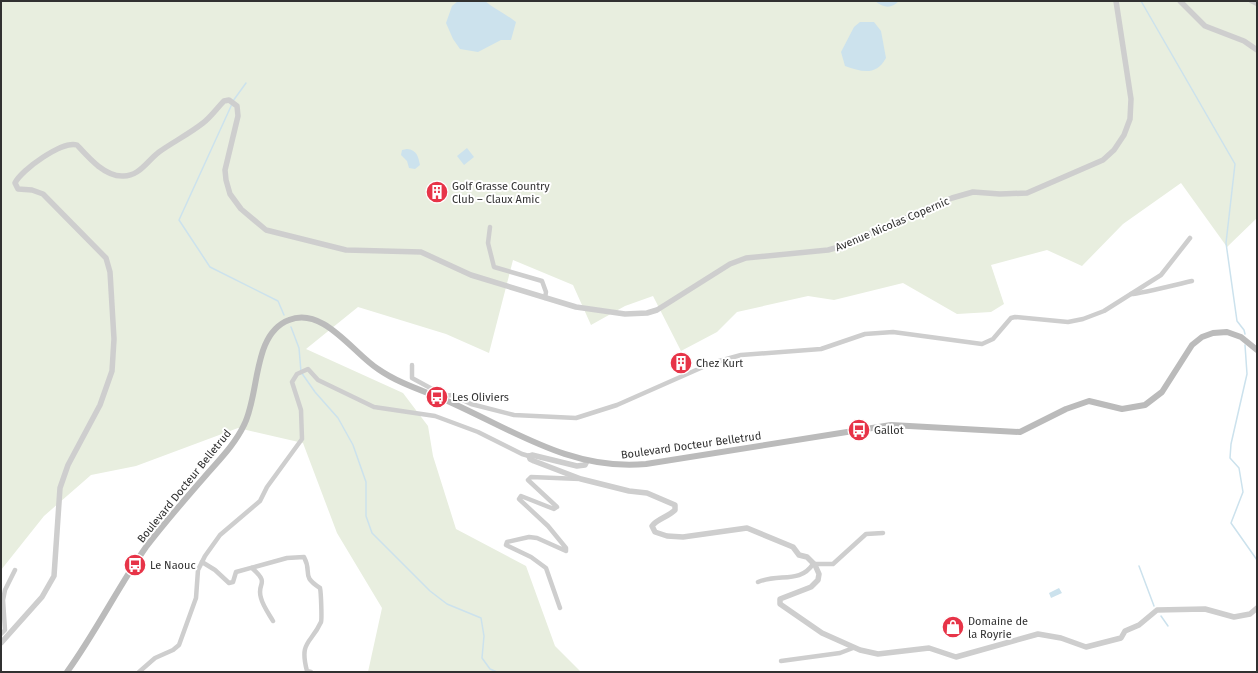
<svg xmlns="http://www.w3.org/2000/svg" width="1258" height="673" font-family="'Fira Sans',sans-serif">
	<rect width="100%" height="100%" fill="#fff"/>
	<polygon fill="#e8eedf" points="1,1 1257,1 1257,218 1227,247 1181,183 1123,224 1082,266 1047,250 991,265 1004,304 991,312 957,314 903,283 834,300 808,296 737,312 717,332 681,351 653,296 625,306 591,325 573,285 513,260 489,353 446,334 358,307 306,349 403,393 428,426 433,456 456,529 526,566 555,646 581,672 368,672 382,608 337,533 303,443 238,428 136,466 91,475 44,516 1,570"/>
	<g fill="#cce2ed">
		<path d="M458,1H485C494,9 506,14 516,22L511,40H501L478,52L460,49L453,39L446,23L452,6Z"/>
		<path d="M875,1H899C891,9 884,8 875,1Z"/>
		<path d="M860,22H874L881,31L886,58C876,76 862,72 845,66L841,52L854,27Z"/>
		<polygon points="467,148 474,157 464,165 457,156"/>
		<path d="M407,149C417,150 418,156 420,165L415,169L409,168L407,161L401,155L402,150Z"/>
		<polygon points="1059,588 1062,593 1051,598 1049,593"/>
	</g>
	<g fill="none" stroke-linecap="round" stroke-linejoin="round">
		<g stroke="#cce2ed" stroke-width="1.5">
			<polyline points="1141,1 1235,164 1226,243 1237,321 1244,330 1245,334"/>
			<polyline points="233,101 246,83"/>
			<polyline points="232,104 179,220 210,267 278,301 284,315"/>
			<polyline points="291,327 299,348 301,372 315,392 338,418 353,445 366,482 366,516 372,533 430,591 447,604 481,618 484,636 482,658 490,669 497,672"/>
			<polyline points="1245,345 1247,374 1231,444 1230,458 1239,468 1243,492 1231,523 1257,560"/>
			<polyline points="1139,566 1154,606"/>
			<polyline points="1161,616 1168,626"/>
		</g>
		<g stroke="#cecece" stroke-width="4.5">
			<polyline points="1251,1 1257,4"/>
			<polyline points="490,227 488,243 494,267 542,281 546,292 545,298"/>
			<path d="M1131,294C1135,295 1183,283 1192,281"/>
			<polyline points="412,365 412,378 434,390 437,397 452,395 471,404 514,415 576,418 617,405 712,363 741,355 821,349 865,334 893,332 982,344 993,339 1011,318 1015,317 1068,322 1083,319 1104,311 1161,275 1190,238"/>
			<path d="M202,562L215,570L229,583L233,582L236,572L287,558L304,557C313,574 300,575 320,588C321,592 322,619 321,622C311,644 299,641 307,671L311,672"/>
			<path d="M252,568C271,585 256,582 261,598C263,606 269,614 273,621"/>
			<path d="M758,582C779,573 800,584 813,564H833L866,534L883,533"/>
			<polyline points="560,608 546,568 531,557 506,545 507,542 529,537 537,538 566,551 566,548 548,526 519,499 521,496 554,509 557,507 528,480 531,477 580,479"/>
			<polyline points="1,634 5,630 3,600 5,590 15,570"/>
			<polyline points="781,661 840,653 853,648"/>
			<polyline points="139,672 155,658 173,650 179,645 196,598 198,570 205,556 220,535 260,501 267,487 302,439 301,410 292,382 297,374 308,369 318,380 374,407 435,416 478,432 522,454 529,456"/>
		</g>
		<g stroke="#cecece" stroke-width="5.5">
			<polyline points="1180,1 1205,26 1244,41 1257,50"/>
			<path d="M529,456L530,459L534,461L581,479L629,491L647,493L675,505V510C668,517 657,519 652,526L655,532L667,536L683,537L747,528L793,547L799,555L807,557L815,565L819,574L818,580L811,587L780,599V604L822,633L860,650L878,654L929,648L956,657L1038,634L1061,638L1086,647L1121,638L1125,631L1139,625L1157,610L1205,609L1234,617L1250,614L1257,608"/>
			<polyline points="529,456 532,455 577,466 585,465 587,461"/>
			<path d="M1,643L42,597L54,576L60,488L68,465L100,405L112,371L114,339L110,272L106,258L43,194L32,190L18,189L15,183C21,170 63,140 77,145C88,157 104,176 122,176C139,177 147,161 159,152C173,142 189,134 203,123C211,117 217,108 224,101L229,100L237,106L238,116L225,170L226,180L230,194L241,209L266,230L346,250L421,252L471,275L576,307L625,314L647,313L657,310L730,264L746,258L828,250L839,247L952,198L973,192L1000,194L1027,193L1103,160L1114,150L1124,135L1130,119L1131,99L1116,1"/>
		</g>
		<path stroke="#bbb" stroke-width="6" d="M67,672C96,632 118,587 146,547C165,522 186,498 207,474C220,459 235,444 244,425C260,394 252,334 289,320C323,306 353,353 378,369C401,385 428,392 452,403C516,432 573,471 646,464L891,425L1020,432L1066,409L1089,401L1122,409L1145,405L1162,392L1192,345L1202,337L1213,333L1227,332L1241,337L1257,350"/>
	</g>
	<defs>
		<g id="building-disc" transform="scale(1.15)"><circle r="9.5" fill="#e73448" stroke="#fff"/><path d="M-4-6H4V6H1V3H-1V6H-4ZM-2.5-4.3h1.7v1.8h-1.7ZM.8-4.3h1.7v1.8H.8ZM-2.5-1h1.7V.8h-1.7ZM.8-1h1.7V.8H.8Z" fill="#fff"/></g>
		<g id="bus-disc" transform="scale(1.15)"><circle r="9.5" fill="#e73448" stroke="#fff"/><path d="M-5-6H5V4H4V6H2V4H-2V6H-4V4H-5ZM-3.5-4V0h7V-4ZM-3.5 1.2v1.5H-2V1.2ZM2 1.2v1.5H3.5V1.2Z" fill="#fff"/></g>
		<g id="shop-disc" transform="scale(1.15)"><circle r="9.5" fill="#e73448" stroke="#fff"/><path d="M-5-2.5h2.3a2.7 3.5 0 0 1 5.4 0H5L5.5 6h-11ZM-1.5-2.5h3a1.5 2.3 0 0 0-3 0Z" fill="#fff"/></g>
	</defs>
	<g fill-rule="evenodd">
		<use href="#building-disc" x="437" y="192"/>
		<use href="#building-disc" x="681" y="363"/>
		<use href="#bus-disc" x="437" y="397"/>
		<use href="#bus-disc" x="859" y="430"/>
		<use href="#bus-disc" x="135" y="565"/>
		<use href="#shop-disc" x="953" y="627"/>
	</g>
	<g text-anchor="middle" stroke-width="4" stroke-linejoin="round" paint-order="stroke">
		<g font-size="11" fill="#313131" stroke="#fff" text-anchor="start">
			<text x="452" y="190">Golf Grasse Country<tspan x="452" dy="13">Club – Claux Amic</tspan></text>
			<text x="696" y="367">Chez Kurt</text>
			<text x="452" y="401">Les Oliviers</text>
			<text x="874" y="434">Gallot</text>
			<text x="150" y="569">Le Naouc</text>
			<text x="968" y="625">Domaine de<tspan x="968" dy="13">la Royrie</tspan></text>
		</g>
		<g font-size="11" fill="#313131" stroke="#fff">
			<text transform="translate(892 224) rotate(-23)" y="4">Avenue Nicolas Copernic</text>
			<text transform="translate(691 445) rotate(-8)" y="4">Boulevard Docteur Belletrud</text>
			<text transform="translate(184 486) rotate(-51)" y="4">Boulevard Docteur Belletrud</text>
		</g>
	</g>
	<rect width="1258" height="673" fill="none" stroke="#313131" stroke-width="4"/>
</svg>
